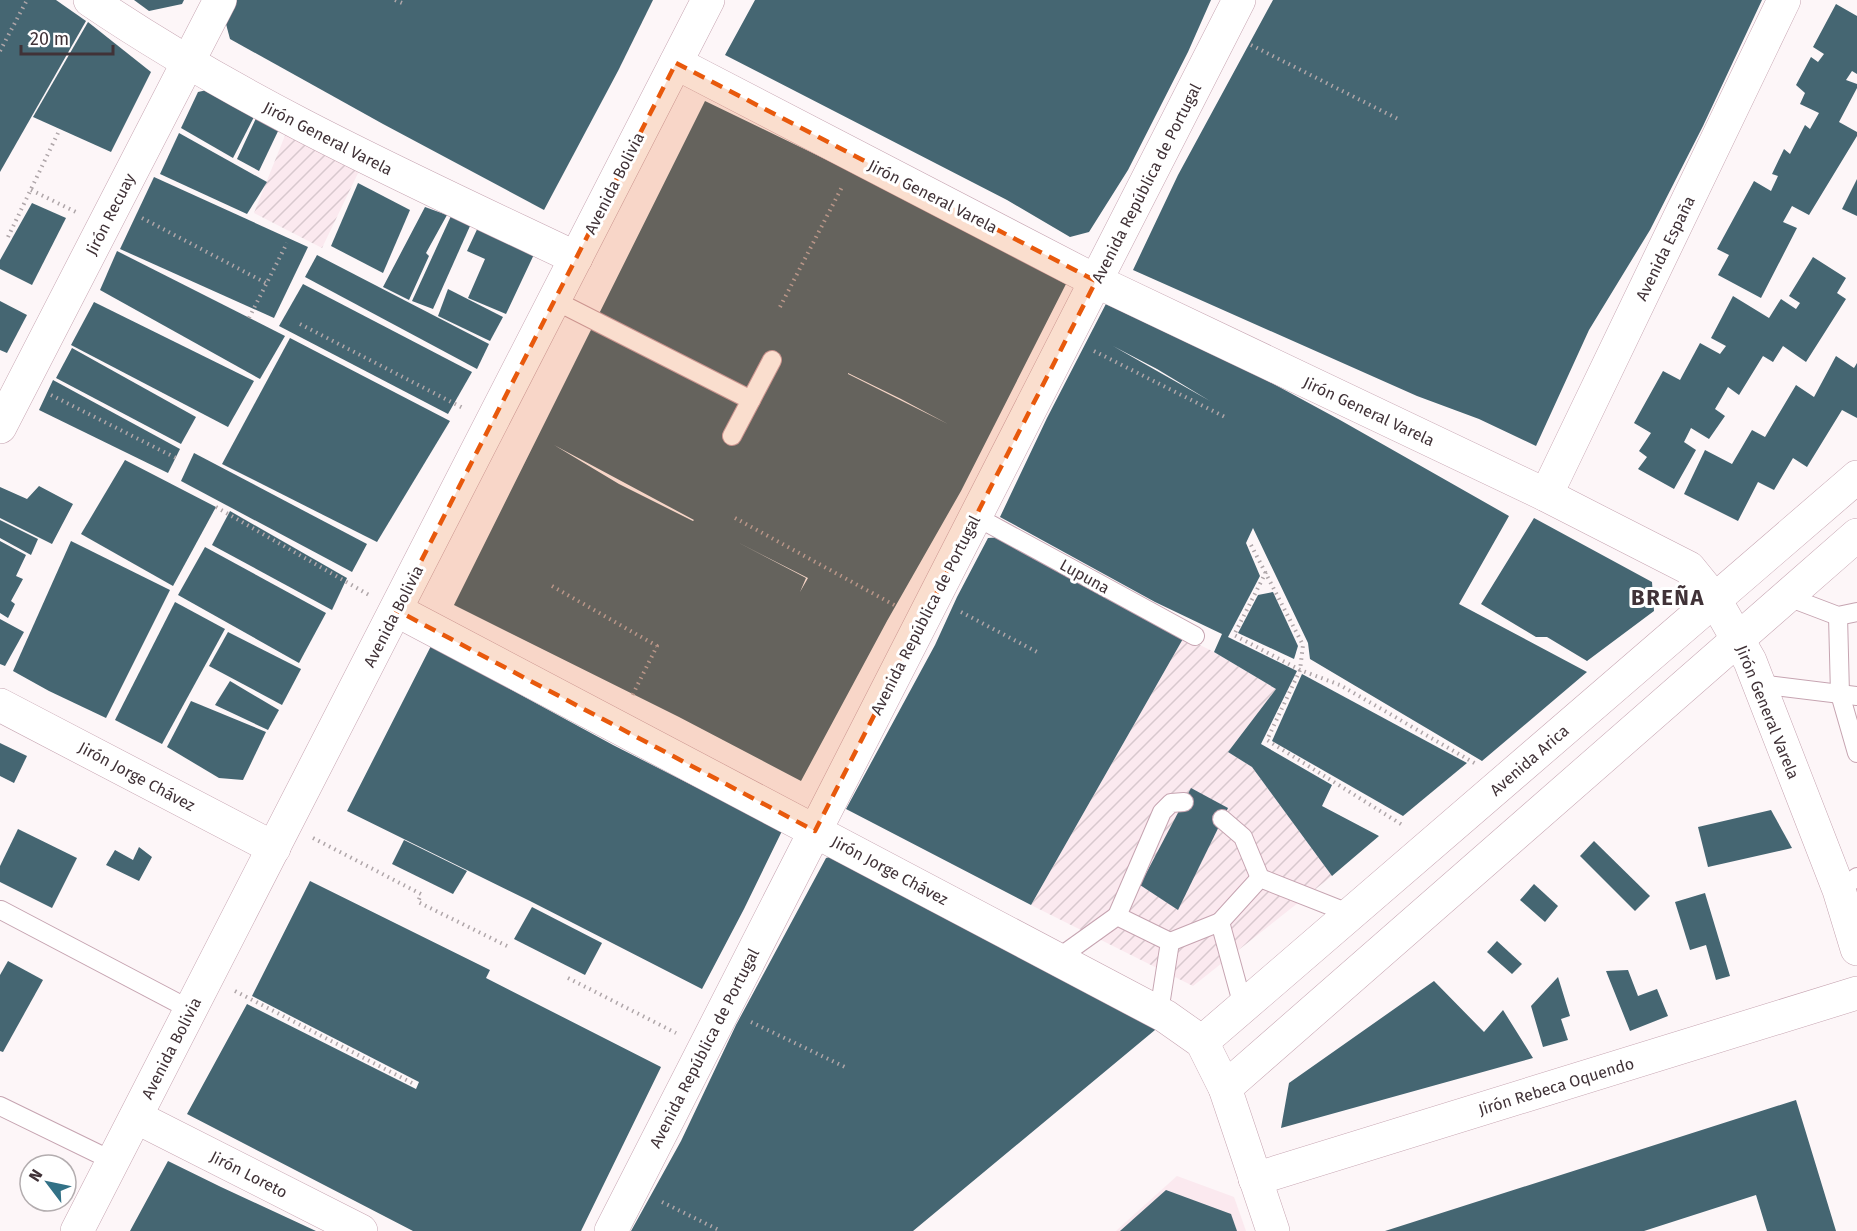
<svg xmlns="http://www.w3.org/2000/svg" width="1857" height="1231" font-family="'Fira Sans',sans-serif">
	<defs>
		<pattern id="industrial-furrows" width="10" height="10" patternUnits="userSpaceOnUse" patternTransform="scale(1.5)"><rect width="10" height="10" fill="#fbe9ef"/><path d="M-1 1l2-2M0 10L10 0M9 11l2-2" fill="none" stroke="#d8c8ce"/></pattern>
	</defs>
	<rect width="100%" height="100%" fill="#fdf6f8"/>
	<polygon fill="#fbe9ef" points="1177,1176 1234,1197 1246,1231 1116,1231"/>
	<g fill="url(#industrial-furrows)">
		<polygon points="286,133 360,169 322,248 254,213"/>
		<polygon points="1184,637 1214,652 1276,689 1228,752 1252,767 1332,876 1193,986 1031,905"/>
	</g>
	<g fill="#456672" fill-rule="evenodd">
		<polygon points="0,0 56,0 86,21 0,172"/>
		<polygon points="134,0 184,0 182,4 149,11"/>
		<polygon points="237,0 653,0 618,71 544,210 383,124 230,39 226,24"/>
		<polygon points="755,0 1211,0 1188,52 1128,170 1089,232 1070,237 1007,200 725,55"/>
		<polygon points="1273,0 1762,0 1703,126 1650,230 1589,330 1536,446 1479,419 1417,396 1133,270 1178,175"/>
		<polygon points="1836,4 1857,16 1857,74 1852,71 1846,80 1857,84 1857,88 1839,122 1857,132 1857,136 1809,215 1792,206 1783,222 1797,228 1761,298 1718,275 1729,255 1717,249 1754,181 1771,191 1778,176 1772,174 1784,149 1790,154 1805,125 1810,129 1819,113 1800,104 1805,93 1796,85 1811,57 1818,62 1824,54 1813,47"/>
		<polygon points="88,22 151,72 111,152 33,117"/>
		<polygon points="216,88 257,111 233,158 181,128 198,92"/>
		<path d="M705,101L891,191L1066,284L961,491L887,621L801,781L679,717L454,605ZM848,373L901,399L948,424L848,374ZM554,445L694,520L693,521L619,484ZM737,542L808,578L800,592L806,578Z"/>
		<polygon points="258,114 280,127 259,171 237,159"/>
		<polygon points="179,133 267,182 247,214 160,174"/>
		<polygon points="154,177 308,247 274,318 120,249"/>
		<polygon points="1857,179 1857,216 1842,209"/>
		<polygon points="358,183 410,210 383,273 331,246"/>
		<polygon points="32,203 66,218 32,285 0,269 0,260"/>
		<polygon points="425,207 447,215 426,253 429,256 409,300 383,287"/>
		<polygon points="451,216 470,226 433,309 412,301"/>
		<polygon points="480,223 537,248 506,314 468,298 485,259 467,251"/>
		<polygon points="117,251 285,336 260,379 100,290"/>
		<polygon points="317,255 489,344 477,369 305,277"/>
		<polygon points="1813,257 1846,278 1837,293 1846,299 1806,362 1783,346 1773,362 1763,356 1739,395 1728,387 1715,409 1725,416 1709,439 1691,428 1684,442 1696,450 1674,489 1638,469 1647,457 1639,451 1651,433 1634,423 1663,371 1680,380 1700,343 1720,354 1726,346 1711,338 1733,296 1769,318 1781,299 1796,309 1800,303 1789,296"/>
		<polygon points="303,284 472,372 448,414 279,326"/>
		<polygon points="448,289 503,317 490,341 438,316"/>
		<path d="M1109,298L1198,343L1340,420L1509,516L1459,604L1587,672L1482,761L1310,659L1308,643L1253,528L1246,543L1260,576L1228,637L1297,671L1261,744L1332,785L1322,806L1379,836L1332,876L1252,767L1228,752L1276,689L1214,652L1222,634L1155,602L1000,517L1047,418ZM1113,346L1157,369L1210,401Z"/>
		<polygon points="0,301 27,315 7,353 0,350"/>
		<polygon points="94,302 254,381 228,427 71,345"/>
		<polygon points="290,338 450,421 377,542 222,464"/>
		<polygon points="72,348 196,417 181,444 56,378"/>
		<polygon points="1836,356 1854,368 1857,363 1857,418 1842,410 1807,467 1793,458 1774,490 1758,482 1738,521 1684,494 1705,450 1732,464 1752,430 1765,437 1796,385 1814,397"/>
		<polygon points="53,380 180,449 168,473 39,410"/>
		<polygon points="194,453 367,544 352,572 181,481"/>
		<polygon points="125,460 216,507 173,586 81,534"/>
		<polygon points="39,486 73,504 52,544 0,518 0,487 27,499"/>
		<polygon points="230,511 347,578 332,610 212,545"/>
		<polygon points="1534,518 1652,582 1654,611 1587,661 1547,637 1536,637 1481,604"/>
		<polygon points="0,520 38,539 31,555 0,538"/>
		<polygon points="1005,537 1184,637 1031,905 846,809 935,645 957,597 988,538"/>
		<polygon points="0,541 26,555 16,576 23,579 11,601 15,604 8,618 0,613"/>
		<polygon points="71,541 170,590 106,718 49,691 13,671"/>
		<polygon points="205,547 326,613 299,663 178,595"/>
		<polygon points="1273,592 1298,646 1294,659 1238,633 1258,595"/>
		<polygon points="175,602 225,629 162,744 115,720"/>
		<polygon points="0,619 24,632 5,666 0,664"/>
		<polygon points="228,632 301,669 282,705 209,666"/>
		<polygon points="431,646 613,745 782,831 744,909 702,989 530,901 347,811"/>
		<polygon points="1302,674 1467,763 1403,816 1272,741"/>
		<polygon points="230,681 279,710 268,730 215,705"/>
		<polygon points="191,701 266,732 243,780 219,778 167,747"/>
		<polygon points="0,743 27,756 14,783 0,776"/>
		<polygon points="1191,788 1228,808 1178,910 1140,885"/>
		<polygon points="1771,810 1792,848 1708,867 1698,827"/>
		<polygon points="18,829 77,858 52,908 0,882 0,866"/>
		<polygon points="404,840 467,871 453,894 392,864"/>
		<polygon points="1594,841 1650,896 1635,911 1580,856"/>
		<polygon points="139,847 152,857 139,881 106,865 115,850 133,860"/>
		<polygon points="840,854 1161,1025 913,1231 631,1231 681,1141 736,1025 826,858"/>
		<polygon points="310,881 490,970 486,978 661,1067 581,1231 413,1231 187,1114 247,1004 416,1089 419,1082 252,996"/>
		<polygon points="1534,884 1558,906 1545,922 1520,900"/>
		<polygon points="1705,893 1730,976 1716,980 1706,945 1690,950 1675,902"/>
		<polygon points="532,907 602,943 585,975 514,939"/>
		<polygon points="1497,941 1522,964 1512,974 1487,952"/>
		<polygon points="8,961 43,980 3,1052 0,1051 0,975"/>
		<polygon points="1628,970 1638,996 1657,989 1668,1016 1630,1031 1606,971"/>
		<polygon points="1558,977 1570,1016 1561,1019 1568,1040 1543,1047 1531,1006"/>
		<polygon points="1434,981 1484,1032 1503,1010 1533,1058 1281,1128 1289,1083"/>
		<polygon points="1796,1100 1836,1231 1767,1231 1756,1195 1644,1231 1385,1231"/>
		<polygon points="168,1161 221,1187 316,1231 130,1231"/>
		<polygon points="1166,1190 1231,1214 1237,1231 1120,1231"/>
	</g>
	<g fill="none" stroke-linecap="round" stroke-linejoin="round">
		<g stroke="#c6a4b1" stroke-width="20">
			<g id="lane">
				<polyline points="554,300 751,400"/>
				<polyline points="732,436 772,360"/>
				<polyline points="975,516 1195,636"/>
				<polyline points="1788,597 1838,616 1857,612"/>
				<polyline points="1838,616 1840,694 1857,753"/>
				<polyline points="1759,684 1857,696"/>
				<polyline points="1222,819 1243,837 1260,878"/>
				<polyline points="1839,890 1857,877"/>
				<polyline points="1,910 191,1010"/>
				<polyline points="1117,916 1162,812 1171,803 1184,802"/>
				<polyline points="1170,942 1220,922"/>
				<polyline points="1057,959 1117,916 1170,942 1159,1012"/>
				<polyline points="1243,1006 1220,922 1260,878 1351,914"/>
				<polyline points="0,1106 113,1161"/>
			</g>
		</g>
		<g stroke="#c6a4b1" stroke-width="34">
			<g id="street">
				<path d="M90,0C243,104 410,179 576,258"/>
				<polyline points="676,63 1096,281 1546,495 1689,568 1715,600 1750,661 1839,890 1857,949"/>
				<polyline points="0,427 220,0"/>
				<polyline points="1546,495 1784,0"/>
				<polyline points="396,610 1165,1016 1202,1042 1225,1088 1273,1231"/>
				<polyline points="0,705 274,848"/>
				<polyline points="136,1117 361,1231"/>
				<polyline points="1255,1179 1857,993"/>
				<polyline points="611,1231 1239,0"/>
			</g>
		</g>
		<g stroke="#c6a4b1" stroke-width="34">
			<polyline id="secondary" points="77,1231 708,0"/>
		</g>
		<g stroke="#c6a4b1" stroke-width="34">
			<g id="primary">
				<polyline points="1202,1042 1857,477"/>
				<polyline points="1225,1088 1857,535"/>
			</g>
		</g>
		<g stroke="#afa6a9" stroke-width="4" stroke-dasharray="1.5 4.5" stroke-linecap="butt">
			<polyline points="395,0 402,3"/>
			<polyline points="1251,45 1398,119"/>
			<polyline points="0,51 27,0"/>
			<polyline points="31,190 76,212"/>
			<polyline points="142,218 266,283"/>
			<polyline points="8,237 58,133"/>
			<polyline points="780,307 843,185"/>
			<polyline points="249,318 287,243"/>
			<polyline points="300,324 465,409"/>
			<polyline points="1094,351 1227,418"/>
			<polyline points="51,395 176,458"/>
			<polyline points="216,507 369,595"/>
			<polyline points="735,518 896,606"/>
			<polyline points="1251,545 1303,645 1300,670 1267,740 1404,826"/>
			<polyline points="1266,572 1234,635 1300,670 1340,685 1476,764"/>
			<polyline points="552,586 657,646 631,698"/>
			<polyline points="961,612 1037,652"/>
			<polyline points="313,838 421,894 418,902 507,946"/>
			<polyline points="568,978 676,1033"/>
			<polyline points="235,991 412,1083"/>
			<polyline points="751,1022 845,1067"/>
			<polyline points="662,1202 721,1231"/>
		</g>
		<use href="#lane" stroke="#fff" stroke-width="18"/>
		<use href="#street" stroke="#fff" stroke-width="33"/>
		<use href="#secondary" stroke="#fff" stroke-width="33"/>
		<use href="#primary" stroke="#fff" stroke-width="33"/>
	</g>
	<path fill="#e8590c" fill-opacity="0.2" stroke="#e8590c" stroke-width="4.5" stroke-dasharray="12 8" stroke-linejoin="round" d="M676,63L1096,281L815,831L396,610Z"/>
	<g text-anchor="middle" stroke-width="6" stroke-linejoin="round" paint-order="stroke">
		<g font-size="16" fill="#403237" stroke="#fff">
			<text transform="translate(328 138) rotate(27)" y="6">Jirón General Varela</text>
			<text transform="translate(614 183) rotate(-63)" y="6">Avenida Bolivia</text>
			<text transform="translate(1146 183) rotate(-63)" y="6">Avenida República de Portugal</text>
			<text transform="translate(933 196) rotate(27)" y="6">Jirón General Varela</text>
			<text transform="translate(110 214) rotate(-63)" y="6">Jirón Recuay</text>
			<text transform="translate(1665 248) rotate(-64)" y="6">Avenida España</text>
			<text transform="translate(1369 411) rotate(25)" y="6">Jirón General Varela</text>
			<text transform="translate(1085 576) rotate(29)" y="6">Lupuna</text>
			<text transform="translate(925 615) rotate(-63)" y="6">Avenida República de Portugal</text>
			<text transform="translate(393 616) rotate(-63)" y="6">Avenida Bolivia</text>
			<text transform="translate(1768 712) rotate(68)" y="6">Jirón General Varela</text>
			<text transform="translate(1529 760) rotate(-41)" y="6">Avenida Arica</text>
			<text transform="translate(137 776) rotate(28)" y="6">Jirón Jorge Chávez</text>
			<text transform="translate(890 870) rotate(28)" y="6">Jirón Jorge Chávez</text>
			<text transform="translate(171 1048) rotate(-63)" y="6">Avenida Bolivia</text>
			<text transform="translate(704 1048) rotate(-63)" y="6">Avenida República de Portugal</text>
			<text transform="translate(1556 1086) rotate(-17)" y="6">Jirón Rebeca Oquendo</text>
			<text transform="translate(249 1174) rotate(27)" y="6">Jirón Loreto</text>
		</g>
		<g font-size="22" font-weight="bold" letter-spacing="1.5" fill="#403237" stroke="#fff">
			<text x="1668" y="605">BREÑA</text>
		</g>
	</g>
	<g transform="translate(48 1183) rotate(302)"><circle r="28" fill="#ffffff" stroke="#b3adaf" stroke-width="1.5"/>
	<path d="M0-4.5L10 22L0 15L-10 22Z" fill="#327186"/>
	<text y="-9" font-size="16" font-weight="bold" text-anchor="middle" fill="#403237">N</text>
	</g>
	<path d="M21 45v9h92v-9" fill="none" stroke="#403237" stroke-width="3"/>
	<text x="30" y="45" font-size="18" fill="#403237" stroke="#ffffff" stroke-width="4.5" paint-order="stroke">20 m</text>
</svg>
